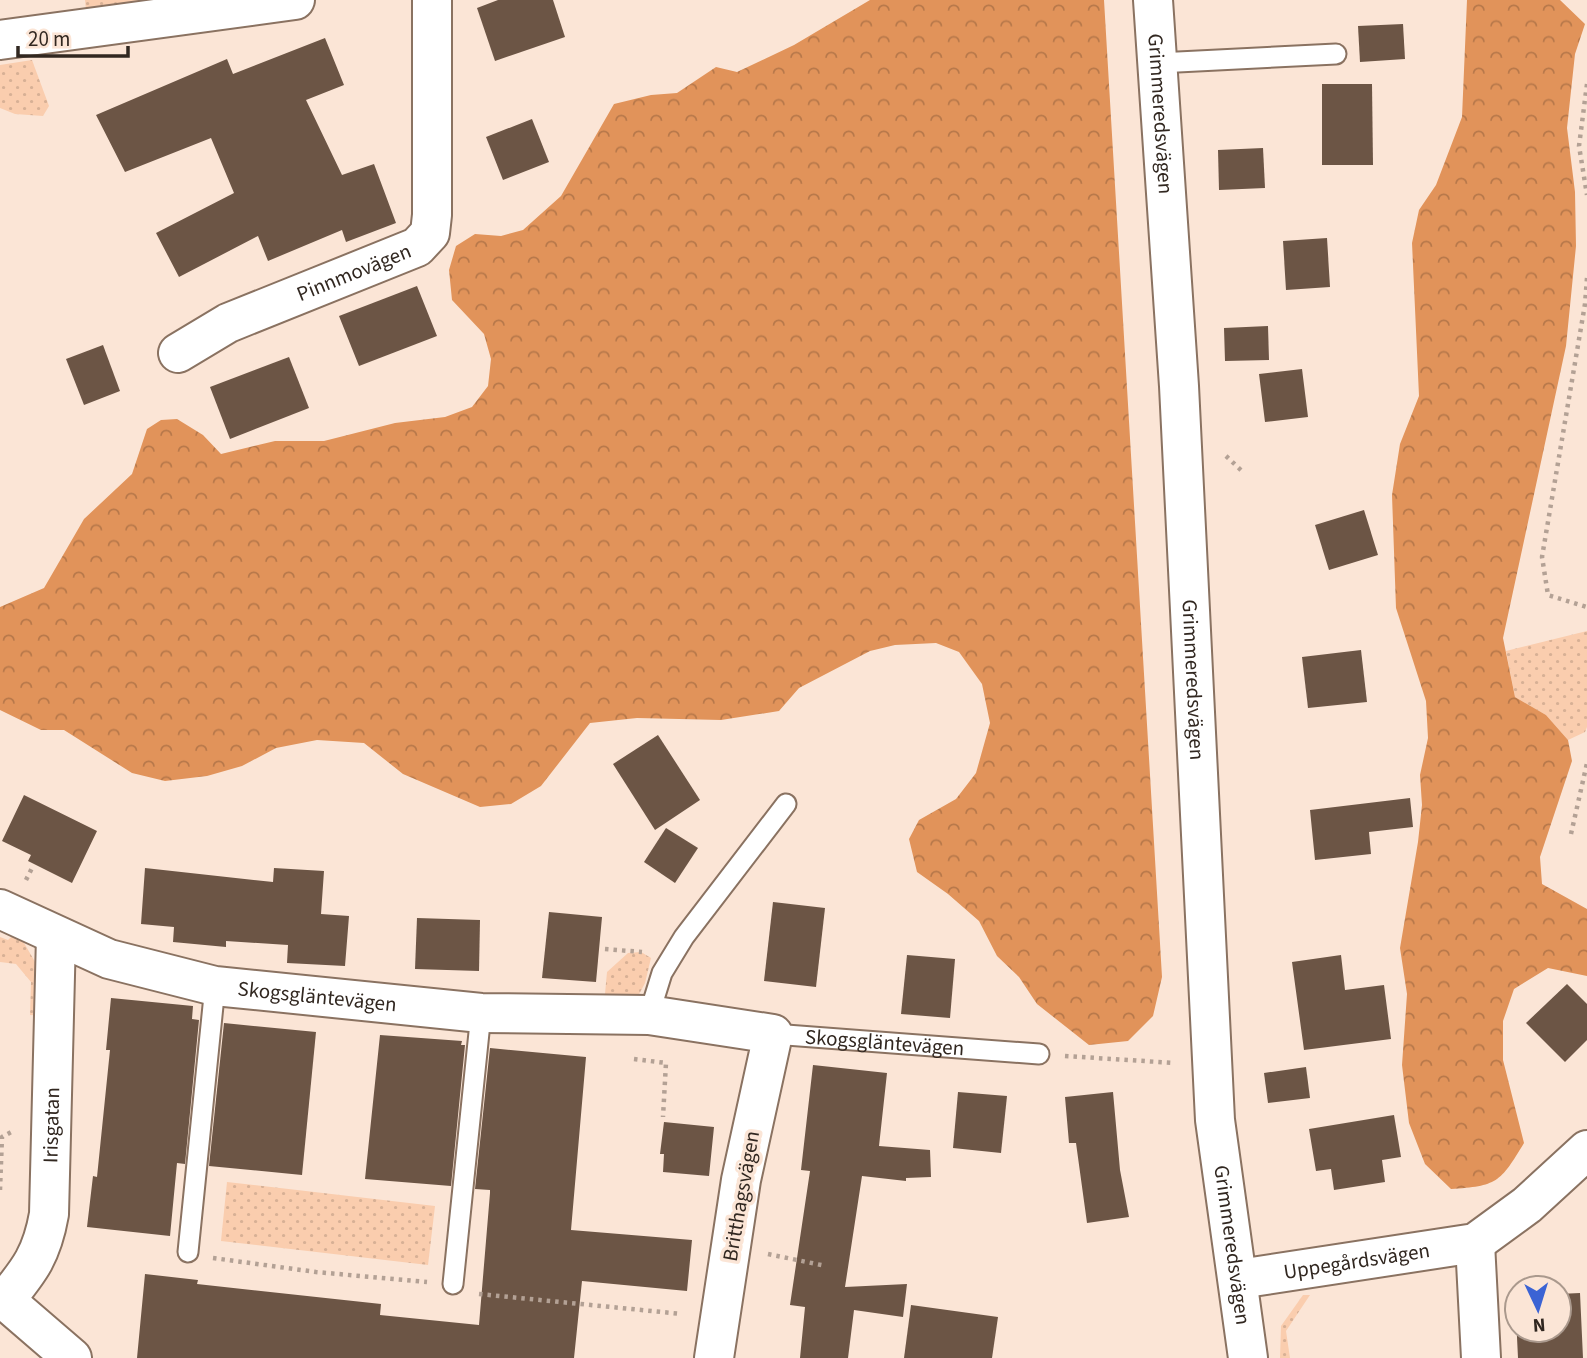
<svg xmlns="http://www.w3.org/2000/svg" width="1587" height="1358" font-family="'Source Sans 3',sans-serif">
	<defs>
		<pattern id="green-dots" width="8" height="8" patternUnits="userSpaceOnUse" patternTransform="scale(1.75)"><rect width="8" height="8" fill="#facdae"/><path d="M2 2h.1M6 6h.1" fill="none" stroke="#d7b095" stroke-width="1.8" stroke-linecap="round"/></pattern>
		<pattern id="forest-crowns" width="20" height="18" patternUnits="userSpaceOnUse" patternTransform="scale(1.75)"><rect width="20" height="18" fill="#e1935a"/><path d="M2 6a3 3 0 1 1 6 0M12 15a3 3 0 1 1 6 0" fill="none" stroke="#b7784a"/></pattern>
	</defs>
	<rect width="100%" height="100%" fill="#fbe5d6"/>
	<g fill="url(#green-dots)">
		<polygon points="85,0 151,0 152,4 86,10"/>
		<polygon points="32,60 49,106 43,116 15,114 0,108 0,65"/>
		<polygon points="1587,631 1587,727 1585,732 1568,740 1546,715 1515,697 1506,651"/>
		<polygon points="17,931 41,972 41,1016 30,1015 31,982 16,964 0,962 0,937 8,940"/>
		<polygon points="641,952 651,958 645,983 636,1000 604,1005 607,972 628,953"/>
		<polygon points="227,1182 435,1206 428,1265 221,1241"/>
		<polygon points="1303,1295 1310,1295 1286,1331 1290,1358 1280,1358 1281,1326"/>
	</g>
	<g fill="url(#forest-crowns)">
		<polygon points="870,0 1104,0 1162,977 1153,1016 1128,1041 1089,1045 1037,1004 1019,977 997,956 979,921 948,894 917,872 909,839 919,820 956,799 976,773 990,723 982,684 959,652 936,643 895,645 870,651 799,688 779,711 721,720 637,718 590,723 541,786 511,804 480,807 403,774 364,743 317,740 276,748 242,766 207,776 165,781 132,773 64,730 41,730 0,710 0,607 44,588 84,519 132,474 147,429 161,420 177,419 203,435 221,454 275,441 324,441 395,423 445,417 472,407 488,386 491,359 484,334 452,300 449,270 456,246 475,234 501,236 523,230 561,196 614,104 651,95 677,93 716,67 737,72 794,45"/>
		<path d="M1467,0H1560L1585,24L1575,54L1567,128L1575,192L1576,246L1566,346L1503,638L1515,697L1546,715L1568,740L1572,761L1540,857L1542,884L1587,909V976L1548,968L1514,989L1503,1021V1060L1524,1143C1500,1183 1497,1186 1451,1189L1425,1164L1409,1123L1402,1065L1407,994L1400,948L1418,842L1422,805L1420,775L1428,738L1426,701L1396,608L1392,495L1400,444L1419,396L1412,243L1419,210L1436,185L1462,117Z"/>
	</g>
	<g fill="#6c5545">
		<polygon points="498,0 553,0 565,37 495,61 477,8"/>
		<polygon points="1403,24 1405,59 1360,62 1358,26"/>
		<polygon points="325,38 344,85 306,100 342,175 374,164 396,223 346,242 342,230 268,261 258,236 179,277 156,233 234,193 211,138 125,172 96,115 227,59 233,74"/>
		<polygon points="1322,84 1372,84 1373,165 1322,165"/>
		<polygon points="532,119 549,162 503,180 486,137"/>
		<polygon points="1263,148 1265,188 1219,190 1218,150"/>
		<polygon points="1327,238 1330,287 1286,290 1283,241"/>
		<polygon points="417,286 437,336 359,366 339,316"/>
		<polygon points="1268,326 1269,360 1225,361 1224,328"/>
		<polygon points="103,345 120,391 84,405 66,359"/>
		<polygon points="289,357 309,408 230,439 210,387"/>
		<polygon points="1302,369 1308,417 1265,422 1259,374"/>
		<polygon points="1364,510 1378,555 1329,570 1315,525"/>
		<polygon points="1361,650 1367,702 1308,708 1302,657"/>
		<polygon points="658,735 700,800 655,830 613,764"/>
		<polygon points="24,795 97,831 72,883 28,861 31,855 2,841"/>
		<polygon points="1410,798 1413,827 1369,832 1371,854 1315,860 1310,810"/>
		<polygon points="666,828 698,848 675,883 644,862"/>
		<polygon points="145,868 273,882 274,868 324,871 321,914 349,916 345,966 287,963 288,945 226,941 226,947 173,942 174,927 141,924"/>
		<polygon points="773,902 825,908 816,987 764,981"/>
		<polygon points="549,912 602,917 596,982 542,978"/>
		<polygon points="417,918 480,920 479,971 415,969"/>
		<polygon points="907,955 955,959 950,1018 901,1014"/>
		<polygon points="1341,955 1345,990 1384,985 1391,1039 1304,1050 1292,962"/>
		<polygon points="1567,984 1587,1004 1587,1040 1565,1062 1526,1023"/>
		<polygon points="111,998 193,1006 192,1019 199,1020 185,1164 177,1163 170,1236 87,1227 93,1176 97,1177 110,1050 106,1050"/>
		<polygon points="224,1023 316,1032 302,1175 209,1166"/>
		<polygon points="380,1035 462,1041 461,1045 465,1045 451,1186 365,1179"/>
		<polygon points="490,1048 586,1057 571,1230 692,1240 687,1291 582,1281 574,1358 137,1358 145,1274 198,1280 197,1284 381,1304 380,1315 479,1325 490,1193 490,1190 475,1189"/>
		<polygon points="813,1065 887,1073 879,1146 930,1150 931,1177 906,1178 906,1181 862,1176 845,1287 907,1284 903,1317 854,1310 848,1358 800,1358 805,1307 790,1305 810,1171 801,1170"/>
		<polygon points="1306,1067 1310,1098 1268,1103 1264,1073"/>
		<polygon points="958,1092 1007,1096 1001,1153 953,1148"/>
		<polygon points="1113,1092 1120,1170 1129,1217 1087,1223 1076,1143 1069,1143 1065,1097"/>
		<polygon points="1394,1115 1401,1157 1382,1160 1385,1182 1334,1190 1331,1169 1316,1171 1309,1129"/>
		<polygon points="664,1122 714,1127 709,1176 663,1172 664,1154 660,1154"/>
		<polygon points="1580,1293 1583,1358 1518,1358 1515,1296 1517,1330 1559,1330 1559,1294"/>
		<polygon points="911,1305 998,1317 992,1358 904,1358"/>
	</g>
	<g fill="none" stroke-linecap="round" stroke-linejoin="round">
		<g stroke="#8a7261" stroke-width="23">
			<g id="lane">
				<polyline points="1158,63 1336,54"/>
				<polyline points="649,1015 662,973 684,937 786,804"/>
				<path id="s1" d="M773,1034L1039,1054"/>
				<polyline points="188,1252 215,986"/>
				<polyline points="453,1284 481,1013"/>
			</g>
		</g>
		<g stroke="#8a7261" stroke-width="42">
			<g id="street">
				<polyline points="0,40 295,0"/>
				<path id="s2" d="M178,353L228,323L417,247L430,233L432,215V0"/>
				<path id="s3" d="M0,909L109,959L215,986L481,1013L649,1015L773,1034L741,1180L714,1358"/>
				<polyline points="1475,1243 1481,1358"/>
				<path id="s4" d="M1239,1279L1475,1243L1527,1205L1587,1150"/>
				<polyline points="0,1296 72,1358"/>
				<path id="s5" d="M5,1300C30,1270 42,1254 49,1214L56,936"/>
			</g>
		</g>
		<g stroke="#8a7261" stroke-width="42">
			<g id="secondary">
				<path id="s6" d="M1153,0L1179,386L1215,1120L1248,1358"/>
			</g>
		</g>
		<g stroke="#b3a195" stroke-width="4.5" stroke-dasharray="3.5 5" stroke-linecap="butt">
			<polyline points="1587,84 1579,146 1587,195"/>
			<polyline points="1587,278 1585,304 1542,557 1548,595 1587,607"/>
			<polyline points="1226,456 1243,472"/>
			<polyline points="1571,834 1587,763"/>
			<polyline points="26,880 32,868"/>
			<polyline points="605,949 642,952"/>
			<polyline points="1065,1056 1175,1063"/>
			<polyline points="634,1059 666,1063 663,1117"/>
			<polyline points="0,1190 2,1137 13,1131"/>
			<polyline points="768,1254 826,1266"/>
			<polyline points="213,1258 316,1272 427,1282"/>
			<polyline points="479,1294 682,1314"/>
		</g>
		<use href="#lane" stroke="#fff" stroke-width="19"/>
		<use href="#street" stroke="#fff" stroke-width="38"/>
		<use href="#secondary" stroke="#fff" stroke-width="38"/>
	</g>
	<g text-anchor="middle" stroke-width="7" stroke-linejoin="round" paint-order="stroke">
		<g font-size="21" fill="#312720" stroke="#fbe5d6">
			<text dy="7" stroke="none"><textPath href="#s6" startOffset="114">Grimmeredsvägen</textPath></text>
			<text dy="7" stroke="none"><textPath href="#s2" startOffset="194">Pinnmovägen</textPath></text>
			<text dy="7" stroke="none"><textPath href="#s6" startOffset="681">Grimmeredsvägen</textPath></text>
			<text dy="7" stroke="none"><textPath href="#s3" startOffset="332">Skogsgläntevägen</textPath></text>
			<text dy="7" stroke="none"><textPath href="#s1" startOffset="112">Skogsgläntevägen</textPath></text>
			<text dy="7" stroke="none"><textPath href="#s5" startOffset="187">Irisgatan</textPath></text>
			<text transform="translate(741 1196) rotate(-80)" y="7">Britthagsvägen</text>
			<text dy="7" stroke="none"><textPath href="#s6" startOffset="1248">Grimmeredsvägen</textPath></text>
			<text dy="7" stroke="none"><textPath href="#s4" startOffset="119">Uppegårdsvägen</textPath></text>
		</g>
	</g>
	<g transform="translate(1538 1309) rotate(176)"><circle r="33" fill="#fbe5d6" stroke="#aa998d" stroke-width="2"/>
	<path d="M0-5L12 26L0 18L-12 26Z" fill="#3b63d4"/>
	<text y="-10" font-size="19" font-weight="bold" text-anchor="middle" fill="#312720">N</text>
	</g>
	<path d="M18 46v10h110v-10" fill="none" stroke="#312720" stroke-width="3.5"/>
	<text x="28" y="46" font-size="21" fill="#312720" stroke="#fbe5d6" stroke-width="5" paint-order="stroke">20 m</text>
</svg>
